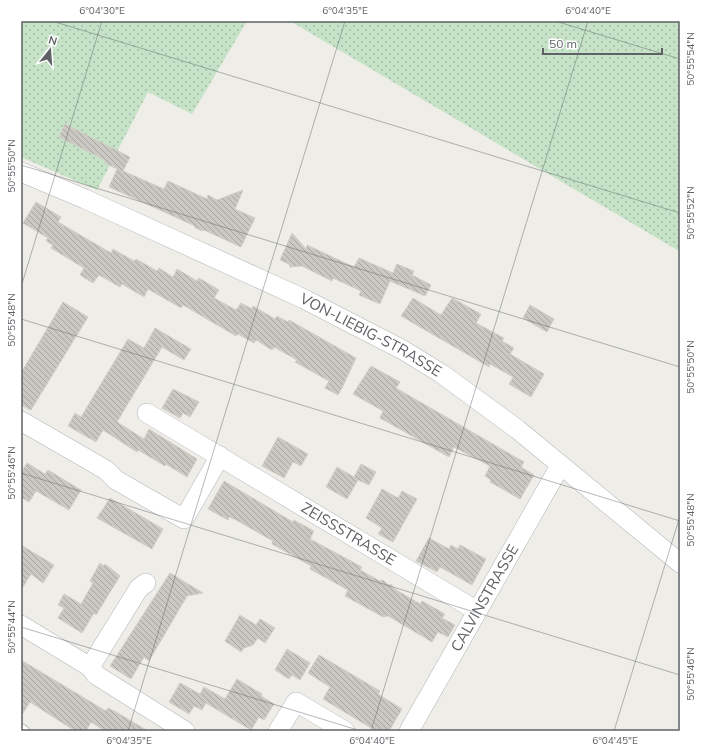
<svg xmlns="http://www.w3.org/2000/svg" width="701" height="752" font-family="Mulish,sans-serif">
	<defs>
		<pattern id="grass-dots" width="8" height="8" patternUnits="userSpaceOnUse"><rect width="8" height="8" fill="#c6e3c7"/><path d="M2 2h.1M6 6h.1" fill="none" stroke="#a4bba5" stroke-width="1.8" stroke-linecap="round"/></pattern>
		<pattern id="building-back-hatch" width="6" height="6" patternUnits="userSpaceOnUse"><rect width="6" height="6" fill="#cac8c3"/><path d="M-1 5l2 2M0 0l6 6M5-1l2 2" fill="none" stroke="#a7a6a2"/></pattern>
	</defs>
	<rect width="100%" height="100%" fill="#eeede7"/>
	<g fill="url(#grass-dots)">
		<polygon points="21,21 247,21 192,114 148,92 97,190 21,157"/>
		<polygon points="290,21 680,21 679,251"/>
	</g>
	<g fill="url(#building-back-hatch)" stroke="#d3cfc6">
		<polygon points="65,124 130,157 123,171 164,189 168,181 207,199 208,195 217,200 243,190 235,209 255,218 241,247 204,230 202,231 194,227 195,226 109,187 117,169 104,162 105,160 59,137"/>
		<polygon points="36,202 61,217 58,222 111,253 113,249 134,261 136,259 157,271 159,268 173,277 177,269 197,281 199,278 219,290 214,298 236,310 241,303 252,309 253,306 275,319 277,316 288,322 289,320 356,358 342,388 338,395 325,388 329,381 295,362 297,360 274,347 272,350 256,340 254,343 238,334 236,336 183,305 181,308 148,289 144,297 122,284 120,287 99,275 93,283 80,275 84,268 51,248 53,245 46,241 48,238 23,223"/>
		<polygon points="292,233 306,249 307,245 354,267 359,258 393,273 397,264 414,271 412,275 431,285 425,296 390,281 380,304 359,295 361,291 333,278 332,281 302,266 290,267 289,264 280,260"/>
		<polygon points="413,298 441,315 452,298 481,314 476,323 504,338 502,341 514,348 510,354 544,374 531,397 509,384 513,377 490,364 489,367 401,316"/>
		<polygon points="63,302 88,317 31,410 21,405 21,373"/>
		<polygon points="530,305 554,319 547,332 523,318"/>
		<polygon points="155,328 191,349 184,360 162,347 117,422 144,439 149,429 197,459 187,477 166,464 165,466 138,450 137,452 103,430 96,442 68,426 75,413 81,417 128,339 144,348"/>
		<polygon points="371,366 400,382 396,388 524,462 521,467 534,475 520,499 490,482 491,480 485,476 490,466 454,447 449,457 380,418 383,411 353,394"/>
		<polygon points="173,389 199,402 190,417 183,413 180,418 162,408"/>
		<polygon points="278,437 308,454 301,466 293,462 284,478 262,466"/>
		<polygon points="27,463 45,474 48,470 81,490 69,510 36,491 29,502 21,497 21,473"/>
		<polygon points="361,464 376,472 369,485 358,480 347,499 326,487 337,467 354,477"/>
		<polygon points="224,481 293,522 294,520 314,531 310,539 362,567 360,570 380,581 383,580 387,584 392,585 393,588 420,604 422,601 445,614 442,618 455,625 448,637 438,632 432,642 388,616 383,617 345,596 348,590 310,569 311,566 272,544 273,541 236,520 229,517 228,520 208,509"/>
		<polygon points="382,489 398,498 402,491 417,499 393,542 378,534 382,528 366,518"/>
		<polygon points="110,498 163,529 152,549 97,518"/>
		<polygon points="429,538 449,549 451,545 458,549 460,545 486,559 472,585 440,567 437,572 416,561"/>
		<polygon points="21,545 54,565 43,583 31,574 21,590"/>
		<polygon points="100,563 104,566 105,564 120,576 96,615 94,613 82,633 58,618 64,608 58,605 64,594 81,604 93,583 90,581"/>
		<polygon points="170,573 203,593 187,596 149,661 144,657 131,679 110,666"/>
		<polygon points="240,615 256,625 260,619 275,628 265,643 258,638 253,645 244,648 241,652 225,641"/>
		<polygon points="287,649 310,663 300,680 292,675 289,679 275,670"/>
		<polygon points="319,655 380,691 378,694 402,709 389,731 376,731 323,699 330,687 308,673"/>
		<polygon points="21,660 106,711 108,708 118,713 148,731 105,731 91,722 86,731 75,731 30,702 21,716"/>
		<polygon points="237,679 262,694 261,696 274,704 264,720 259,717 251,730 206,703 202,710 194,706 189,714 169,702 180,683 200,694 204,687 225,699"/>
	</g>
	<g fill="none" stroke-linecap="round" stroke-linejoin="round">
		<g stroke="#b4b6ba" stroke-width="12">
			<polyline id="lane" points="21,729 24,731"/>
		</g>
		<g stroke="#b4b6ba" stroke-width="20">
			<g id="street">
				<path id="s1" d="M21,172L85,199L304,299L403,350L442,374L517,429L680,563"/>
				<path id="s2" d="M147,413L477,611"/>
				<polyline points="21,421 106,470 116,480 184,519 220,456"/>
				<polyline points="21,625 90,667 96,675 185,731"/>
				<polyline points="90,667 134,596 139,588 146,583"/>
				<polyline points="278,731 296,702 345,731"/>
				<path id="s3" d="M409,731L560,466"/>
			</g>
		</g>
		<use href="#lane" stroke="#fff" stroke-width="10"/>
		<use href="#street" stroke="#fff" stroke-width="19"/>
	</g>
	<path fill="none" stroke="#5e6165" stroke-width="1" stroke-opacity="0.45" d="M52,21L680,213M555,21L680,59M21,165L680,367M21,287L102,21M21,319L680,521M21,473L680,675M21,627L361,731M128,731L345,21M371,731L588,21M614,731L680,516"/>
	<g text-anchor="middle" stroke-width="3" stroke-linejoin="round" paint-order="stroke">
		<g font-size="15" fill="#5e6165" stroke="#fff">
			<text dy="5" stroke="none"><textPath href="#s1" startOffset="386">VON-LIEBIG-STRASSE</textPath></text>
			<text dy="5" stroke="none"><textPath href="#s2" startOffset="235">ZEISSSTRASSE</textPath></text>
			<text dy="5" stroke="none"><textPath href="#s3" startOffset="153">CALVINSTRASSE</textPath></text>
		</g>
	</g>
	<rect width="701" height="752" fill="none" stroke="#ffffff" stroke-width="44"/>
	<g transform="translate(50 50) rotate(17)" stroke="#ffffff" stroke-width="3" paint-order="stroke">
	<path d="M0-3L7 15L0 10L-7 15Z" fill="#5e6165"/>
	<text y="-6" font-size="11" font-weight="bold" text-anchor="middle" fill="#5e6165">N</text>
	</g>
	<path d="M543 48v6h119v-6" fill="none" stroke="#5e6165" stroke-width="2"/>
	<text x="549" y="48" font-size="12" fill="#5e6165" stroke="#ffffff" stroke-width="3" paint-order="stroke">50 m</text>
	<rect x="22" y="22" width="657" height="708" fill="none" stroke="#5e6165" stroke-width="1.5"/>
	<g font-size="10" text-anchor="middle" fill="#5e6165">
		<text x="102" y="14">6°04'30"E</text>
		<text x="345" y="14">6°04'35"E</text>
		<text x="588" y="14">6°04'40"E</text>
		<text transform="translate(690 59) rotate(-90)" y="4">50°55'54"N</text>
		<text transform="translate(11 166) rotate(-90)" y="4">50°55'50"N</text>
		<text transform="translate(690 213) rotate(-90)" y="4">50°55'52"N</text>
		<text transform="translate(11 320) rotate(-90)" y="4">50°55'48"N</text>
		<text transform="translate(690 367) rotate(-90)" y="4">50°55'50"N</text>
		<text transform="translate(11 473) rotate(-90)" y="4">50°55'46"N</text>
		<text transform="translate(690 520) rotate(-90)" y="4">50°55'48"N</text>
		<text transform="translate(11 627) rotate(-90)" y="4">50°55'44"N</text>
		<text transform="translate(690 674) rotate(-90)" y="4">50°55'46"N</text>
		<text x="129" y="744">6°04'35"E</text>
		<text x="372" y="744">6°04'40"E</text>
		<text x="615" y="744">6°04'45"E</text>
	</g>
</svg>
